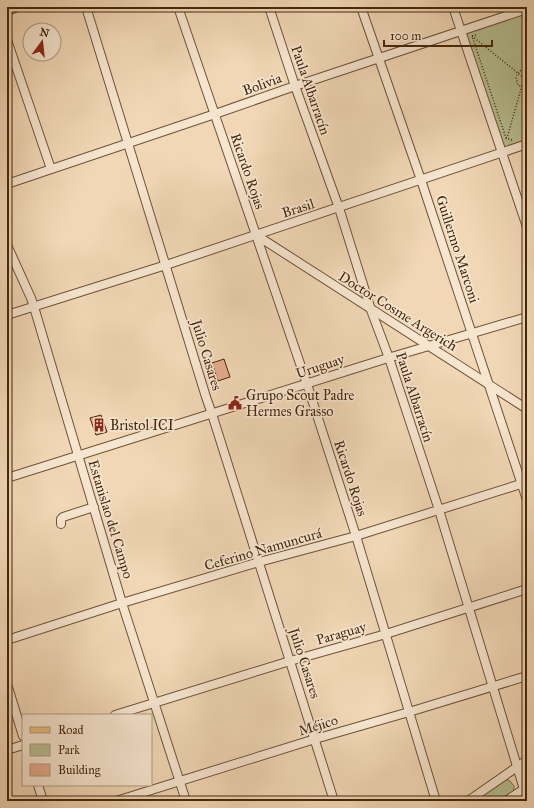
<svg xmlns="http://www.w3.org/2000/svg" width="534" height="808" font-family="'IM FELL Great Primer',serif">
	<rect width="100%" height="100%" fill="#f1d7b5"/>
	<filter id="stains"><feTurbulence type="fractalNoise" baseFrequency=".005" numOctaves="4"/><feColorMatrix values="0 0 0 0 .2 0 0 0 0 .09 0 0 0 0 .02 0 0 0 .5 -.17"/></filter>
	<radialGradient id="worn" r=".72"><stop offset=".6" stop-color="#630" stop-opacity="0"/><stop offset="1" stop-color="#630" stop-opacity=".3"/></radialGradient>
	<g fill="#b6bf91" stroke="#7d7350">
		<polygon points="527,9 527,144 502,153 462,31"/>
		<polygon points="505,779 510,781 514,786 514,792 500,801 475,801"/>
	</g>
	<g fill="#e7ac8d" stroke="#44270f">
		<polygon points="224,359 230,377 218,381 212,363"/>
		<polygon points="101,415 107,432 96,435 90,418"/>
	</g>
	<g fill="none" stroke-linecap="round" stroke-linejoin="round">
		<g stroke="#6f5338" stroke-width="10">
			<g id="minor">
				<polyline points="86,7 206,397 212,414 334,801"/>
				<polyline points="178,7 307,384 356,536 436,801"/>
				<polyline points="269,7 295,86 339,208 371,310 389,358 439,510 527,799"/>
				<polyline points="361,7 421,180 527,500"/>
				<polyline points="453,7 527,227"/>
				<polyline points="7,40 51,169"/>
				<polyline points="7,184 215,114 295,86 527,9"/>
				<polyline points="256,235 527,409"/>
				<polyline points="7,245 31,298 34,307 122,603 186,801"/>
				<polyline points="7,315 166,265 527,144"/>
				<path d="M7,478C134,439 261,397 388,358C434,344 481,331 527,317"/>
				<polyline points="61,524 61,519 63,517 94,507"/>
				<polyline points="7,640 122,603 259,562 356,536 527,482"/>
				<polyline points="7,684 23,736"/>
				<polyline points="115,715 290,661 386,634 527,589"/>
				<polyline points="7,750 23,745"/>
				<polyline points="38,785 43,801"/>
				<polyline points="116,801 315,739 409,712 527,676"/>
				<polyline points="468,801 527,760"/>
				<polyline points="506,801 527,787"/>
			</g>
		</g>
		<g stroke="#44270f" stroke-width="12">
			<polyline id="major" points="7,10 15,7"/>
		</g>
		<g stroke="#44270f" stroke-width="1.5" stroke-dasharray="1 2" stroke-linecap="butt">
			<polyline points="476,35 472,36 506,138 512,140 514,140"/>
			<polyline points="472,36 524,78 527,78"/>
			<path d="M527,70C521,69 517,72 516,78L518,85L523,87H527"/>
			<polyline points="506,138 507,138 527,68"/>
		</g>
		<use href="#minor" stroke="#f6e5cf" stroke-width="8"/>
		<use href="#major" stroke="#e8bc7a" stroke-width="10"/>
	</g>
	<defs>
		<g id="civic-bare" transform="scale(1.08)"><path d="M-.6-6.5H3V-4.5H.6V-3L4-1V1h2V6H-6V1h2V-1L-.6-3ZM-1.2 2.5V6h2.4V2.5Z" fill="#8f2418" stroke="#f6e5cf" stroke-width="2.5" paint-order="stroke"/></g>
		<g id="building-bare" transform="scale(1.08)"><path d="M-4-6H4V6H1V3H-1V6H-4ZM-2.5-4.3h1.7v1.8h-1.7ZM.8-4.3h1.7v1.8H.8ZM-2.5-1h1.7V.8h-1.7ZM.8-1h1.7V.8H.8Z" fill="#8f2418" stroke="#f6e5cf" stroke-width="2.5" paint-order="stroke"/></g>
	</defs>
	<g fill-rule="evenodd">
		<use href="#civic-bare" x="235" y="403"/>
		<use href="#building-bare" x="99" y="425"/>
	</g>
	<g text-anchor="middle" stroke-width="3.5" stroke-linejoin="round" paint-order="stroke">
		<g font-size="14" fill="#44270f" stroke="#f6e5cf">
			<text transform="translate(262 84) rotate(-20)" y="5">Bolivia</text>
			<text transform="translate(311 90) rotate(71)" y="5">Paula Albarracín</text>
			<text transform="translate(248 171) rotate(71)" y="5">Ricardo Rojas</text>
			<text transform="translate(298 208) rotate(-18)" y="5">Brasil</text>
			<text transform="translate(458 249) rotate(72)" y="5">Guillermo Marconi</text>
			<text transform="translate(398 311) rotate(32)" y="5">Doctor Cosme Argerich</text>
			<text transform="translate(207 355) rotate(73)" y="5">Julio Casares</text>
			<text transform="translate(320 366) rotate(-18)" y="5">Uruguay</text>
			<text transform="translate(415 397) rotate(72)" y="5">Paula Albarracín</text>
			<text transform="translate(351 478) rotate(72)" y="5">Ricardo Rojas</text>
			<text transform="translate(111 519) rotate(73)" y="5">Estanislao del Campo</text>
			<text transform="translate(263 549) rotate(-16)" y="5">Ceferino Namuncurá</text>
			<text transform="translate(341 633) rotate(-16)" y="5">Paraguay</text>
			<text transform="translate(305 663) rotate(72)" y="5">Julio Casares</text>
			<text transform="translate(318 725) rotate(-17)" y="5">Méjico</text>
		</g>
		<g font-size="14" fill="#44270f" stroke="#f6e5cf" text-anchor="start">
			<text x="246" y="400">Grupo Scout Padre<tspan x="246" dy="16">Hermes Grasso</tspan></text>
			<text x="110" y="430">Bristol ICI</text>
		</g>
	</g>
	<rect width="534" height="808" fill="none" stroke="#f1d7b5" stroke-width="24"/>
	<rect x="8" y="8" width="518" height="792" fill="none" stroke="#44270f" stroke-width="2"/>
	<rect x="12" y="12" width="510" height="784" fill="none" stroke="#44270f"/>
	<rect x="22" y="714" width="130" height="72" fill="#f6e5cf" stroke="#af9982"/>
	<rect x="30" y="727" width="20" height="6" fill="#e8bc7a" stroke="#af9982"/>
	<text x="58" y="734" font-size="12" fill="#44270f">Road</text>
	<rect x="30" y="744" width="20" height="12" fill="#b6bf91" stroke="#af9982"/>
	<text x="58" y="754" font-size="12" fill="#44270f">Park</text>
	<rect x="30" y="764" width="20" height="12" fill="#e7ac8d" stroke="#af9982"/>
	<text x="58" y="774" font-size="12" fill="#44270f">Building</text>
	<g transform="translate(42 42) rotate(15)"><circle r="19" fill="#f6e5cf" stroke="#af9982"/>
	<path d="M0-3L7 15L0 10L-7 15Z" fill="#8f2418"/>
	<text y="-6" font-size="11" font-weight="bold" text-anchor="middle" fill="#44270f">N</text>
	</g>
	<path d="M384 40v6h108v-6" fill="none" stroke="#44270f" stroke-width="2"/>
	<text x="390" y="40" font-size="12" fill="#44270f" stroke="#f6e5cf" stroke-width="3" paint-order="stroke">100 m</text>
	<rect width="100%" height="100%" filter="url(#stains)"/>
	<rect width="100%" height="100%" fill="url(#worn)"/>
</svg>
